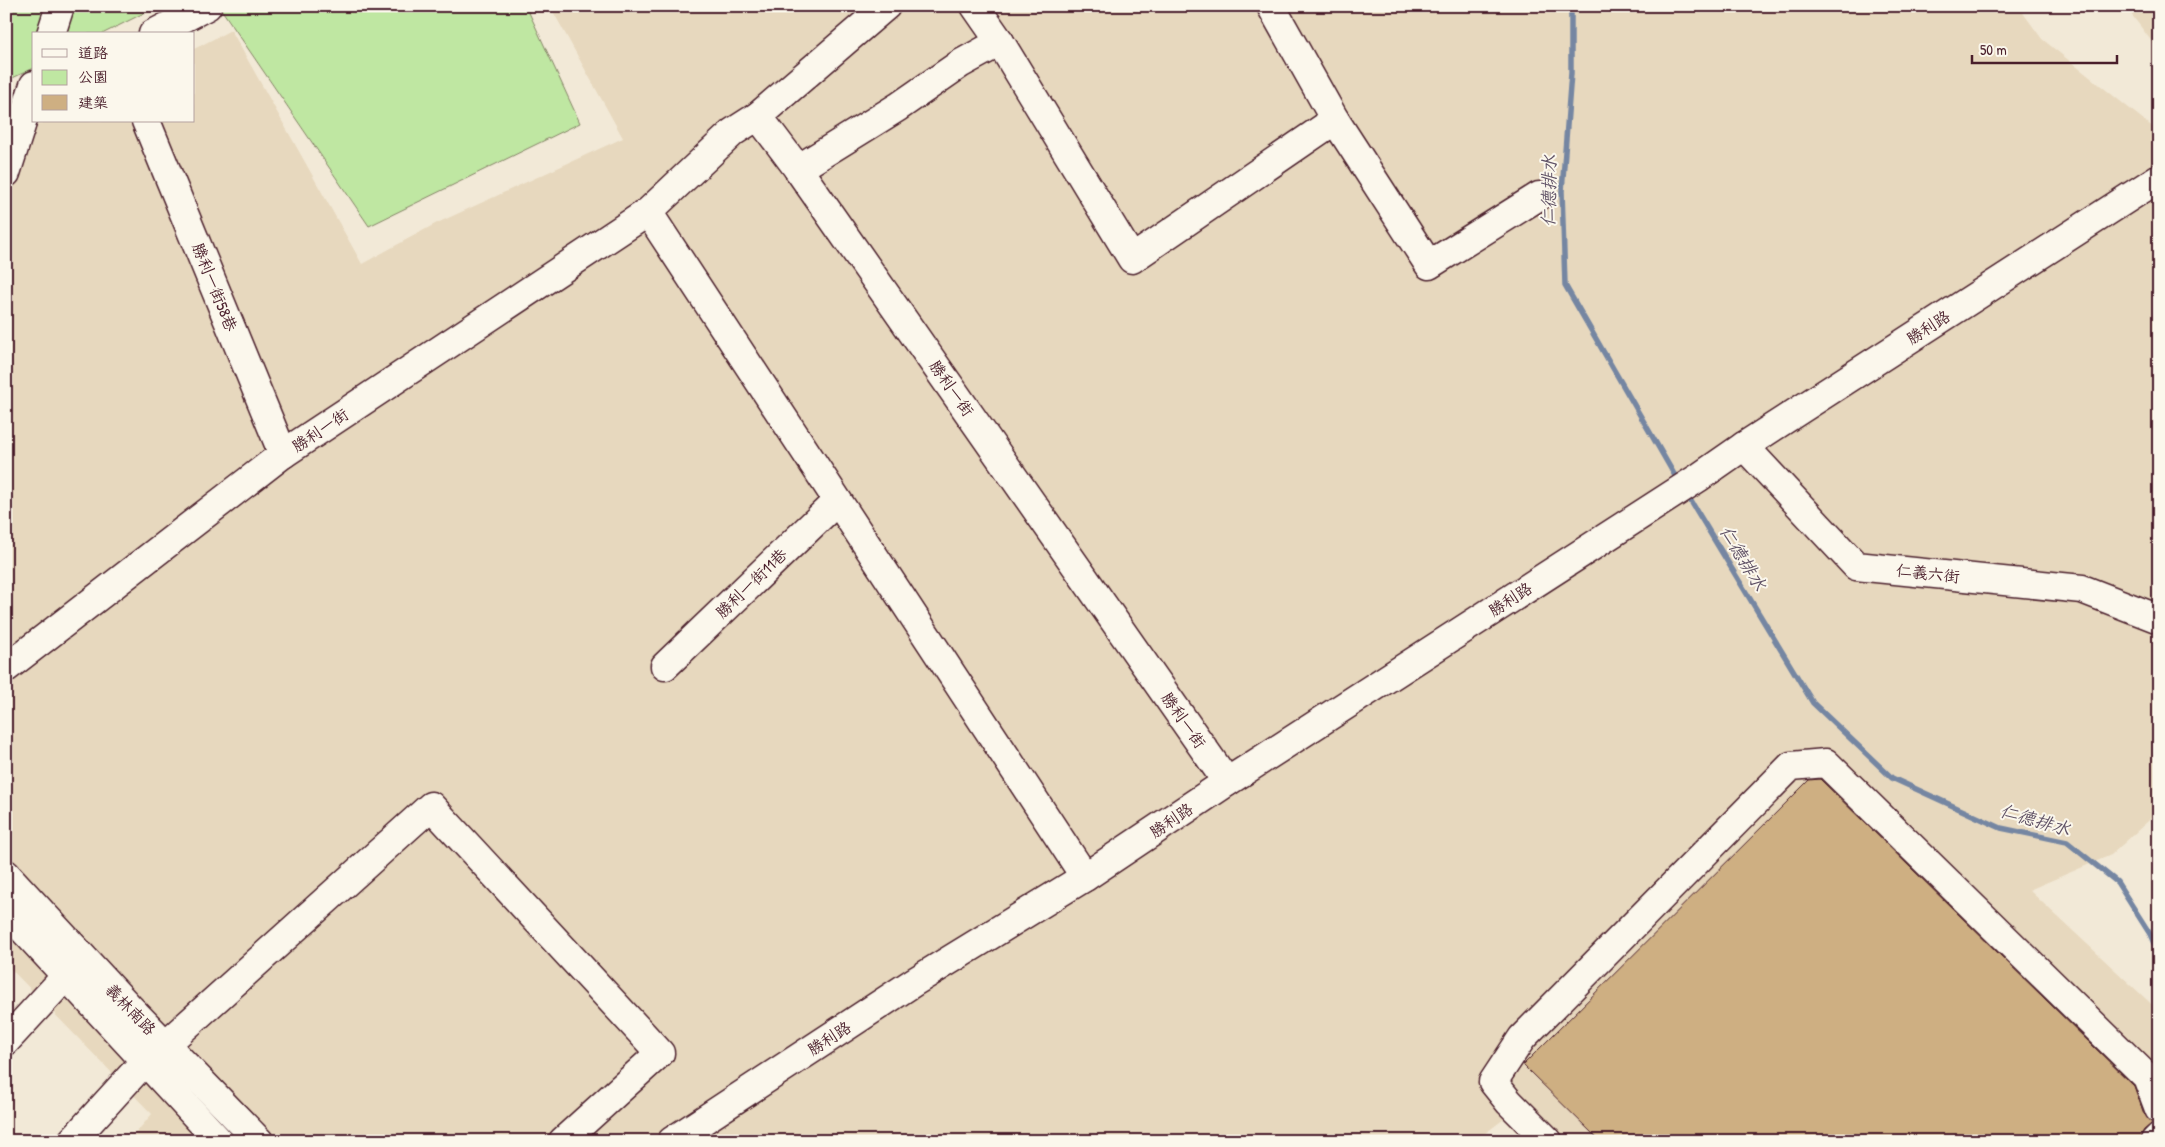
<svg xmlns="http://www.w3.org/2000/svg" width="2165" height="1147" font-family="'Patrick Hand','LXGW WenKai TC',sans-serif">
	<defs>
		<filter id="shadow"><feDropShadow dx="5.5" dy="3" stdDeviation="0" flood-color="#0004"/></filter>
	</defs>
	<rect width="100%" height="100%" fill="#f2e9d7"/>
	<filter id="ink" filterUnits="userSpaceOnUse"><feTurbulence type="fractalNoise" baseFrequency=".02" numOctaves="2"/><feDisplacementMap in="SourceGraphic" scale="10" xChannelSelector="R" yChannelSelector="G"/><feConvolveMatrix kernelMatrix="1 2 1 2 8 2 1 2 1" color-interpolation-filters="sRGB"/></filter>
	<g filter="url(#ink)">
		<g fill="#e7d8be">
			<polygon points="550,6 2018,6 2042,39 2159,132 2159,811 2111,855 2029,890 2159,1011 2159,1141 1525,1141 1504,1119 1475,1141 129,1141 152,1114 6,964 6,212 29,130 46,121 194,121 194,49 231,30 362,264 435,224 623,138"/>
			<polygon points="2125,6 2159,6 2159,51"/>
		</g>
		<g fill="#bfe7a2" stroke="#848366">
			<polygon points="6,6 158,6 102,34 34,34 34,68 6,81"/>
			<polygon points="219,6 526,6 580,123 369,226"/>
		</g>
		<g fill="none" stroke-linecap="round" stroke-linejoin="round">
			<g stroke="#7586a2" stroke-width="5.5">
				<polyline points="1571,6 1571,73 1562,191 1565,285 1678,481"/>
				<polyline points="1686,493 1813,703 1892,778 2001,828 2067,842 2117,882 2150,934 2159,955"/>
			</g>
		</g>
		<polygon fill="#ceaf82" stroke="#4a1f2b" filter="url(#shadow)" points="1820,779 2134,1086 2144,1114 2153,1123 2144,1130 2138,1141 1600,1141 1523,1065 1809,780"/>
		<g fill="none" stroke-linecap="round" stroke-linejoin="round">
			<g stroke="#4a1f2b" stroke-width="31">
				<g id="minor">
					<polyline points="975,6 1000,42 1132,259 1335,120"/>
					<polyline points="1271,6 1335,120 1429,265 1539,196"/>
					<polyline points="51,34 60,6"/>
					<polyline points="153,34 207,6"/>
					<polyline points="758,116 886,6"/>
					<polyline points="146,121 283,454"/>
					<polyline points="798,169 898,107 960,64 1000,42"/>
					<polyline points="6,173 34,85"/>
					<polyline points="648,212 1085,877"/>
					<polyline points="1744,446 1856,566 2082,589 2159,619"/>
					<polyline points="665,666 837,501"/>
					<polyline points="6,668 283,454 648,212 733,132 758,116 798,169 1227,782"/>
					<polyline points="6,874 129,1007 259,1141"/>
					<polyline points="6,911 219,1141"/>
					<polyline points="6,1041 67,975"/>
					<polyline points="165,1045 431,806 660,1053 563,1141"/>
					<polyline points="72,1141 145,1061"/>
					<polyline points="672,1141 914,982 1085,877 1227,782 1698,478 1744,446 2159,178"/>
					<polyline points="1548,1141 1509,1102 1493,1082 1522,1038 1791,766 1826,763 2147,1077 2159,1109"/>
					<polyline points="2155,1141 2159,1137"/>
				</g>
			</g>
			<use href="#minor" stroke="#fbf7ec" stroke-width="28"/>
		</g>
	</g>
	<g text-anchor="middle" stroke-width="4" stroke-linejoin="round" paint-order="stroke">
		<g font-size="16" fill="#4a1f2b" stroke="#fbf7ec">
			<text transform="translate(215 287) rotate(68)" y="6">勝利一街58巷</text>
			<text transform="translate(1928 327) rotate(-33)" y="6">勝利路</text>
			<text transform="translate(952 388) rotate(55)" y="6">勝利一街</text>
			<text transform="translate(320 430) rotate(-34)" y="6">勝利一街</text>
			<text transform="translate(1928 573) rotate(6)" y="6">仁義六街</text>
			<text transform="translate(751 583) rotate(-44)" y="6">勝利一街11巷</text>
			<text transform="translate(1510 599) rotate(-33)" y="6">勝利路</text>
			<text transform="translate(1184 720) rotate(55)" y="6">勝利一街</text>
			<text transform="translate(1171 820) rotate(-34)" y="6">勝利路</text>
			<text transform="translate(131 1009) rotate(46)" y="6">義林南路</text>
			<text transform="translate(829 1038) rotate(-33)" y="6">勝利路</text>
		</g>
		<g font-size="18" font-style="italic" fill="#605266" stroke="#fbf7ec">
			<text transform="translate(1549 191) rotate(-89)" y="6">仁德排水</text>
			<text transform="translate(1743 558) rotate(59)" y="6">仁德排水</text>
			<text transform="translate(2035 820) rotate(16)" y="6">仁德排水</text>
		</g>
	</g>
	<rect width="2165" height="1147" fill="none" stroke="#fbf7ec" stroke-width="25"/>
	<rect x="12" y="12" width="2140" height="1122" fill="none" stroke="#4a1f2b" stroke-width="2" filter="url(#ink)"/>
	<rect x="32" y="32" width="162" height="90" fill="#fbf7ec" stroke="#b4a19f"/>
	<rect x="42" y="49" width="25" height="8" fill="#fbf7ec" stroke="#b4a19f"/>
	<text x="78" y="58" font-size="15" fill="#4a1f2b">道路</text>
	<rect x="42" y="70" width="25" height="15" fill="#bfe7a2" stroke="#b4a19f"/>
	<text x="78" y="82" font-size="15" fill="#4a1f2b">公園</text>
	<rect x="42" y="95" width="25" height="15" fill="#ceaf82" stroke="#b4a19f"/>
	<text x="78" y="108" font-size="15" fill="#4a1f2b">建築</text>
	<path d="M1972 55v8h145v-8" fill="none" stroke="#4a1f2b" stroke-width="2.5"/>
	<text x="1980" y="55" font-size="15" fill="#4a1f2b" stroke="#fbf7ec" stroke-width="4" paint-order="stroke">50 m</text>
</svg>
